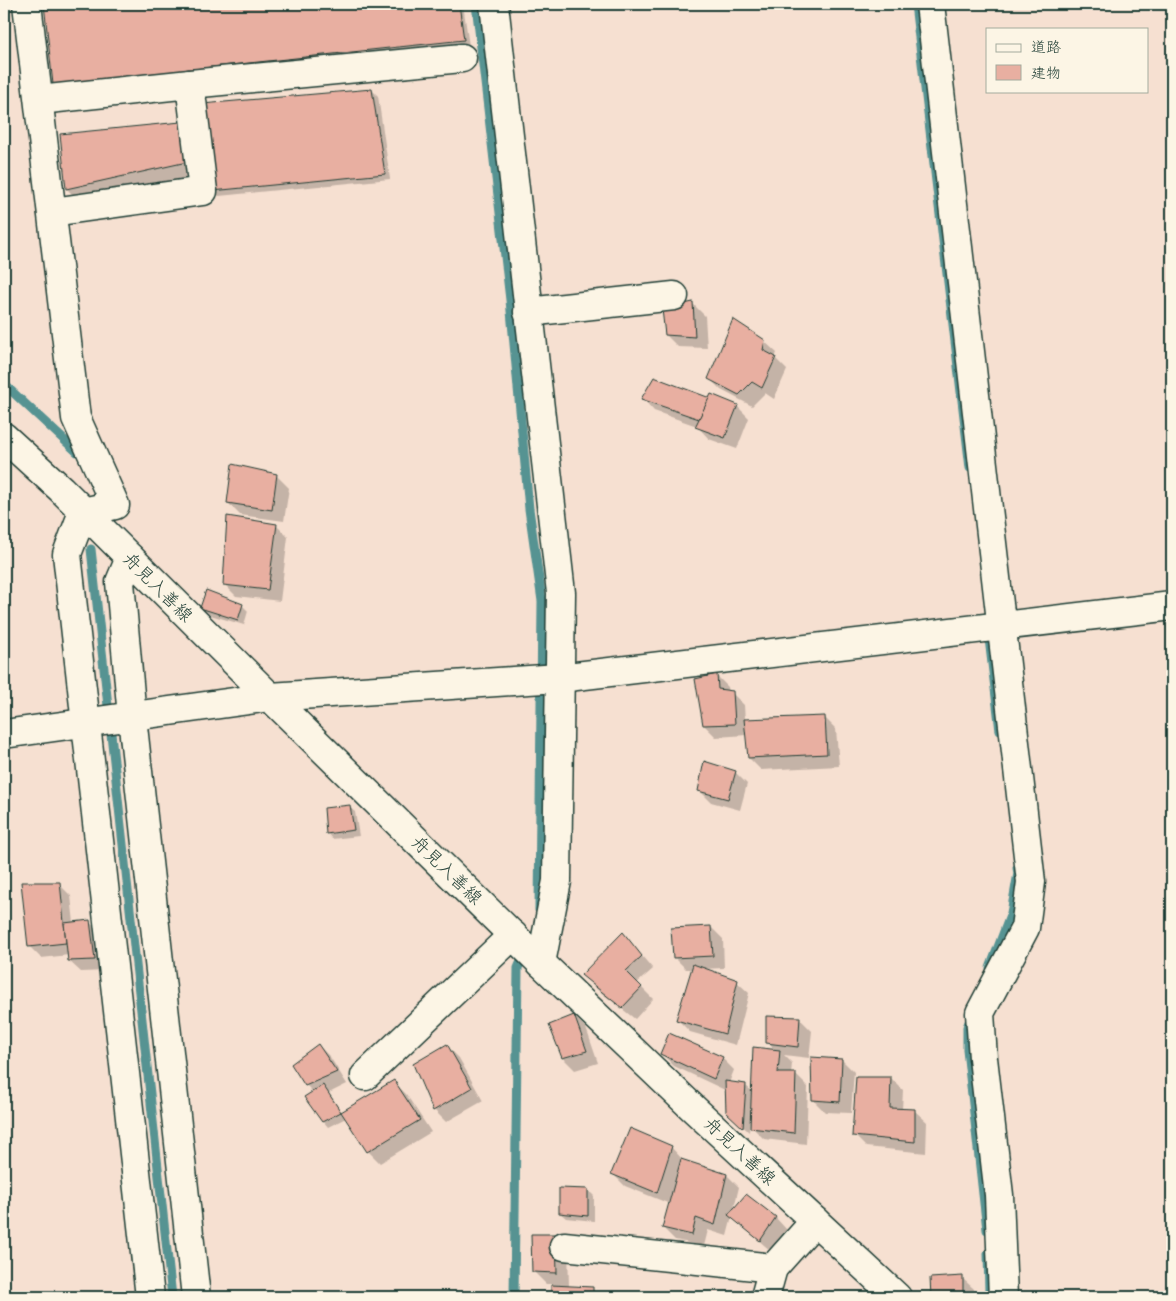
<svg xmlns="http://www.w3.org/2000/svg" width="1176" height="1301" font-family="'Playpen Sans','Klee One',sans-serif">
	<rect width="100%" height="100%" fill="#f6e0d1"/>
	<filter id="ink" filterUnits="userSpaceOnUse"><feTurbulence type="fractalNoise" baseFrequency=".02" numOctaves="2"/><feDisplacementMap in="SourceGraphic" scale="10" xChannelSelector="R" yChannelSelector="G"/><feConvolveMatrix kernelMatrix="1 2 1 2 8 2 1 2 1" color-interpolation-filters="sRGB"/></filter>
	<g filter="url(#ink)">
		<g fill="#0003">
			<polygon points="45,4 463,4 469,46 60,89 54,83"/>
			<polygon points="372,90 378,96 390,179 219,196 214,190"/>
			<polygon points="181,123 204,180 85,207 67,189 61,135"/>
			<polygon points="693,304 705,316 707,348 678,347 666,335"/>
			<polygon points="764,341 777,353 775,358 787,370 774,399 765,393 752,406 721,390 709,378"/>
			<polygon points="712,396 737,406 749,418 737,449 709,439 697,426 654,411 643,399 710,400"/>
			<polygon points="277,476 289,488 284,521 240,515 228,503"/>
			<polygon points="276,525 288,537 280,601 236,596 224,584"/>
			<polygon points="242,605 248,611 244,625 207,614 202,608"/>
			<polygon points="716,675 728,687 729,692 732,693 744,705 745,721 824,717 836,729 839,766 761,770 749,758 747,735 716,737 704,725"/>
			<polygon points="735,772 747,784 740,810 711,802 699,790"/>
			<polygon points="349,807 355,812 359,836 332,839 327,833"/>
			<polygon points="59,884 71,896 74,923 89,922 101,933 106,971 81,972 69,961 69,955 41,958 29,946"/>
			<polygon points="711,927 723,939 724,968 702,969 737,982 749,993 736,1045 690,1032 678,1020 693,969 686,969 674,957"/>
			<polygon points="623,934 653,969 637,983 653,999 635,1019 594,987 583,975"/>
			<polygon points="574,1016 586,1028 598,1063 575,1070 563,1058 551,1026"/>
			<polygon points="800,1019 812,1031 809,1058 784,1055 792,1063 791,1075 796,1075 808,1087 806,1144 764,1139 752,1127 752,1121 750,1121 749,1132 733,1117 727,1091 674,1066 662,1054 722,1058 734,1070 729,1083 746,1086 753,1092 776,1051 768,1043"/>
			<polygon points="318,1045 330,1057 347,1084 329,1093 342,1113 394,1082 406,1094 431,1132 380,1163 368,1151 346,1118 328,1127 323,1121 313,1092 306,1085 293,1064"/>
			<polygon points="447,1046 459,1058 483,1101 446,1122 434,1110"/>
			<polygon points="842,1060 854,1072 851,1113 825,1112 813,1100"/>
			<polygon points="891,1078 903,1090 902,1110 915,1111 927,1122 926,1153 866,1147 854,1135"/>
			<polygon points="671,1147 683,1160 727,1175 739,1187 733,1212 746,1196 776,1218 787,1230 772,1252 732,1217 727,1236 708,1230 704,1246 675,1240 663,1228 670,1204 625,1186 613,1174"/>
			<polygon points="588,1190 594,1196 594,1221 566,1218 560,1213"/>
			<polygon points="568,1247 569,1287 592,1289 601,1297 552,1297 552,1284 546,1284 534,1272"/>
			<polygon points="962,1278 974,1289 974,1297 933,1297 931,1279"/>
		</g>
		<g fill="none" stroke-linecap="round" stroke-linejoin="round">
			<g stroke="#569392" stroke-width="9">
				<polyline points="476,4 510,300 529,509 542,601 539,910"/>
				<polyline points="915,4 970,468"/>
				<polyline points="4,384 77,452"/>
				<polyline points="91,549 172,1297"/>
				<polyline points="988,630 1000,731"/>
				<polyline points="990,968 1011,913 1018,873 1017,868"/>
				<polyline points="970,1019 967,1027 967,1050 987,1230"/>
				<polyline points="988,1253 989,1290"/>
				<polyline points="514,1297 518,968 525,952"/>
			</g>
		</g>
		<g fill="#e8afa1" stroke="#1f3d34">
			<polygon points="44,4 459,4 464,40 53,84"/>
			<polygon points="372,89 385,174 212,191 202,104"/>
			<polygon points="181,122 187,162 66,189 60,134"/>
			<polygon points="693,302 695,337 665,335 662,309"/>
			<polygon points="733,319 765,340 763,350 776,357 762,388 752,382 739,395 708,379"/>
			<polygon points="654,377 710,398 699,419 641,399"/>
			<polygon points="711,394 738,405 725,438 695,427"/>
			<polygon points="232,464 277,474 272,510 227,503"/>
			<polygon points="227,516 277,524 268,590 223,585"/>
			<polygon points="206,590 243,604 238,620 200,608"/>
			<polygon points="717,674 718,689 733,691 735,724 703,725 695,679"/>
			<polygon points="825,716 827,754 748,758 744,719"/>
			<polygon points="704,761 736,771 728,799 698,791"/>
			<polygon points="350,805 354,830 326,834 324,808"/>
			<polygon points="21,882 60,882 66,943 28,947"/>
			<polygon points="90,920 95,960 68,961 64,923"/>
			<polygon points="711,926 713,956 673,958 671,928"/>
			<polygon points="623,932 642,956 626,971 642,987 622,1008 581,975"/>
			<polygon points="693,964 738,980 725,1034 676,1020"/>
			<polygon points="574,1015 587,1051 562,1058 549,1025"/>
			<polygon points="766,1016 800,1017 798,1047 766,1043"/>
			<polygon points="669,1033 723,1057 714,1079 660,1054"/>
			<polygon points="318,1044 337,1072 305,1086 291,1064"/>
			<polygon points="447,1044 472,1088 433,1111 413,1064"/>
			<polygon points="753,1047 780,1050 778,1073 796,1073 794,1133 750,1128"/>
			<polygon points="811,1057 842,1059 840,1102 812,1100"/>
			<polygon points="856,1077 891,1077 890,1108 915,1109 915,1142 852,1136"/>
			<polygon points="394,1080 420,1120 367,1152 341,1112"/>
			<polygon points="725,1081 746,1084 743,1128 726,1112"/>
			<polygon points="323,1085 341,1112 322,1122 304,1097"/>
			<polygon points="630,1128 672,1146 657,1193 611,1174"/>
			<polygon points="681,1159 727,1174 715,1225 696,1218 692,1235 662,1228"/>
			<polygon points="559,1188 588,1189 588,1216 559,1213"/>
			<polygon points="746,1194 776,1217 760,1241 728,1215"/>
			<polygon points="531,1234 556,1234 557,1273 532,1272"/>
			<polygon points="963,1276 963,1297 931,1297 930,1278"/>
			<polygon points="551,1285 593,1287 593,1297 551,1297"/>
		</g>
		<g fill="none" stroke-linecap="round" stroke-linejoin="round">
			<g stroke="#1f3d34" stroke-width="31">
				<g id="minor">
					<polyline points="27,4 76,418 115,505 83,512 67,554 150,1297"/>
					<polyline points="494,4 561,593 557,881 541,963"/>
					<polyline points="930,4 1031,882 1025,928 980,1013 983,1058 999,1195 1003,1297"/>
					<polyline points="190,84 462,58"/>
					<polyline points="39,100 190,84 203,191 52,212"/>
					<polyline points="528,312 674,296"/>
					<polyline points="130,558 120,582 132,717 196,1297"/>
					<polyline points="4,734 270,697 559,678 1172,606"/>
					<polyline points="365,1076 513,935"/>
					<polyline points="564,1246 773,1268 815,1221"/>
					<polyline points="765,1297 773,1268"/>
				</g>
			</g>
			<g stroke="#1f3d34" stroke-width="31">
				<polyline id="major" points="4,437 61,489 270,697 541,963 695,1110 897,1297"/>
			</g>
			<use href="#minor" stroke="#fcf5e5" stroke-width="28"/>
			<use href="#major" stroke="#fcf5e5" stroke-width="28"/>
		</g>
	</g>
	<g text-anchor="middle" stroke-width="4" stroke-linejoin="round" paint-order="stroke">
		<g font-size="18" fill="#1f3d34" stroke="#fcf5e5">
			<text transform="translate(158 587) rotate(45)" y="6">舟見入善線</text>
			<text transform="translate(447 870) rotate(44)" y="6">舟見入善線</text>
			<text transform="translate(740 1151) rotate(43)" y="6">舟見入善線</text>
		</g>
	</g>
	<rect width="1176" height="1301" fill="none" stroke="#fcf5e5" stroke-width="20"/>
	<rect x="10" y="10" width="1156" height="1281" fill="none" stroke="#1f3d34" stroke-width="2" filter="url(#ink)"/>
	<rect x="986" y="28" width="162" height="65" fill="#fcf5e5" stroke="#a4ab9e"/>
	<rect x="996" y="44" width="25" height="8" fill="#fcf5e5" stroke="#a4ab9e"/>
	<text x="1031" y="52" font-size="15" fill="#1f3d34">道路</text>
	<rect x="996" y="65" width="25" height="15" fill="#e8afa1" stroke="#a4ab9e"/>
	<text x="1031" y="78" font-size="15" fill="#1f3d34">建物</text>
</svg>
